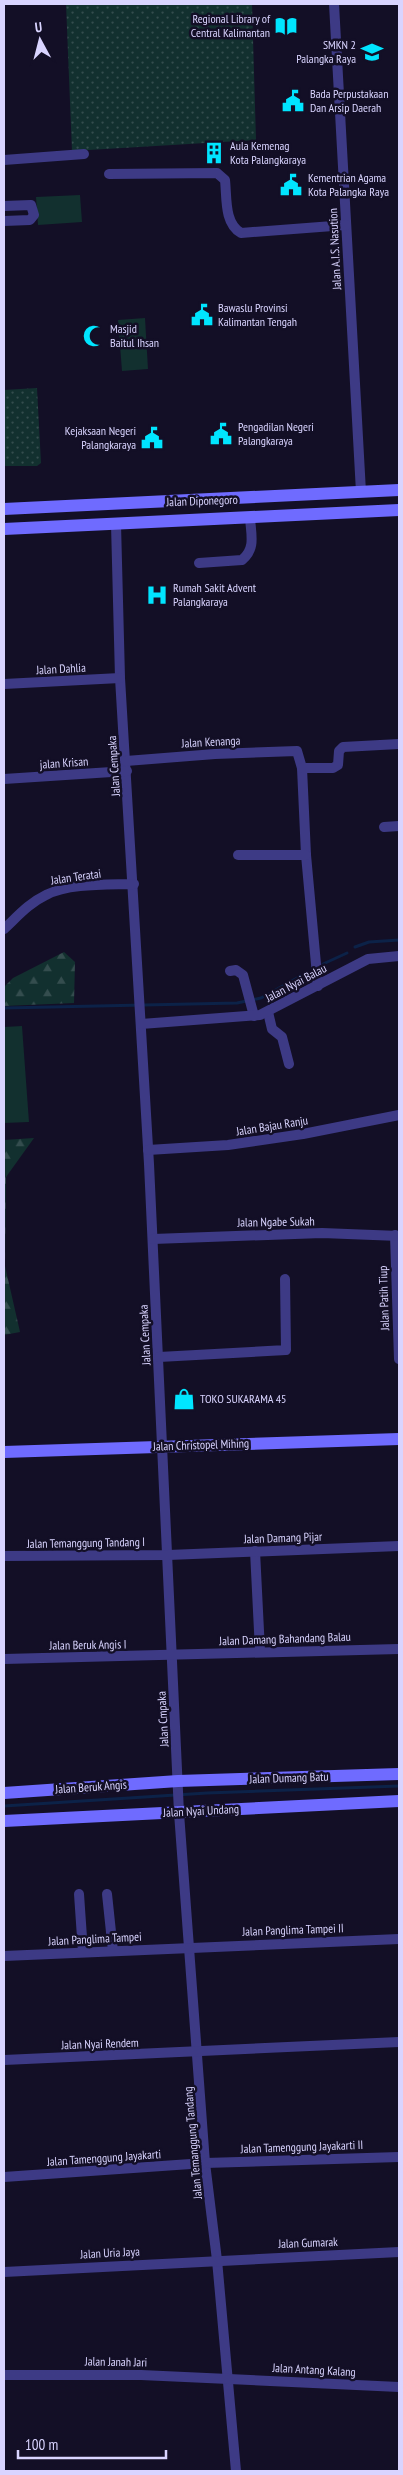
<svg xmlns="http://www.w3.org/2000/svg" width="403" height="2475" font-family="'PT Sans Narrow',sans-serif">
	<defs>
		<pattern id="green-dots" width="8" height="8" patternUnits="userSpaceOnUse" patternTransform="scale(1.25)"><rect width="8" height="8" fill="#12302f"/><path d="M2 2h.1M6 6h.1" fill="none" stroke="#344d4e" stroke-width="1.8" stroke-linecap="round"/></pattern>
		<pattern id="forest-firs" width="22" height="20" patternUnits="userSpaceOnUse" patternTransform="scale(1.25)"><rect width="22" height="20" fill="#12302f"/><path d="M5 1l3.5 6h-7zM16 11l3.5 6h-7z" fill="#344d4e"/></pattern>
	</defs>
	<rect width="100%" height="100%" fill="#130f26"/>
	<g fill="url(#green-dots)">
		<polygon points="66,4 252,4 256,140 72,151"/>
		<polygon points="37,388 41,463 37,466 4,466 4,390"/>
	</g>
	<g fill="url(#forest-firs)">
		<polygon points="64,952 75,962 74,1003 4,1006 4,987 13,978"/>
		<polygon points="34,1138 6,1177 5,1266 20,1332 4,1335 4,1140"/>
	</g>
	<g fill="#12302f">
		<polygon points="80,195 82,222 38,225 36,197"/>
		<polygon points="145,318 148,369 122,371 118,320"/>
		<polygon points="22,1026 29,1122 4,1123 4,1027"/>
	</g>
	<g fill="none" stroke-linecap="round" stroke-linejoin="round">
		<g stroke="#0c2248" stroke-width="3">
			<polyline points="355,947 369,942 399,940"/>
			<polyline points="323,964 347,953"/>
			<polyline points="4,1008 237,1003 261,998 308,972"/>
			<polyline points="4,1806 207,1793 399,1786"/>
		</g>
		<g stroke="#3d3a85" stroke-width="10">
			<polyline points="334,4 361,492"/>
			<polyline points="4,160 84,154"/>
			<path d="M109,174L217,173L225,180C227,198 224,223 241,233L346,225"/>
			<polyline points="4,206 31,205 34,215 30,220 4,221"/>
			<polyline points="116,524 120,678 149,1164 179,1813 205,2163 217,2260 236,2471"/>
			<path d="M199,563L242,560C256,549 251,534 250,518"/>
			<polyline points="4,684 120,678"/>
			<polyline points="126,761 215,754 297,751 302,768 306,855 318,986"/>
			<polyline points="302,768 333,768 338,765 339,751 343,747 399,744"/>
			<polyline points="4,779 127,771"/>
			<polyline points="384,827 399,826"/>
			<polyline points="238,855 306,855"/>
			<path d="M4,929C17,917 29,903 46,895C69,883 108,885 134,884"/>
			<polyline points="230,971 236,970 243,975 254,1016"/>
			<polyline points="268,1012 272,1029 282,1037 289,1064"/>
			<polyline points="141,1024 260,1015 368,959 399,956"/>
			<polyline points="148,1150 228,1145 303,1134 399,1115"/>
			<polyline points="395,1235 399,1359"/>
			<polyline points="153,1239 322,1233 399,1236"/>
			<polyline points="159,1357 286,1350 285,1279"/>
			<polyline points="255,1551 260,1651"/>
			<polyline points="4,1556 168,1555 399,1546"/>
			<polyline points="4,1659 399,1649"/>
			<polyline points="79,1894 83,1952"/>
			<polyline points="107,1894 113,1951"/>
			<polyline points="4,1956 399,1939"/>
			<polyline points="4,2060 399,2042"/>
			<polyline points="4,2177 205,2163 399,2157"/>
			<polyline points="4,2272 399,2252"/>
			<polyline points="4,2375 141,2375 399,2387"/>
		</g>
		<g stroke="#6f6bff" stroke-width="12">
			<polyline points="4,509 399,490"/>
			<polyline points="4,529 399,510"/>
			<polyline points="4,1452 399,1439"/>
			<polyline points="4,1793 178,1781 399,1774"/>
			<polyline points="4,1821 399,1801"/>
		</g>
	</g>
	<defs>
		<g id="library-bare" transform="scale(1.725)"><path d="M-6-4Q-3-5.5-.7-3.5V5Q-3 3-6 4ZM6-4Q3-5.5 .7-3.5V5Q3 3 6 4Z" fill="#00e5ff" stroke="#130f26" stroke-width="2.5" paint-order="stroke"/></g>
		<g id="school-bare" transform="scale(1.725)"><path d="M0-5L7-2L0 1L-7-2ZM-4 1L0 2.5L4 1V4Q0 6-4 4Z" fill="#00e5ff" stroke="#130f26" stroke-width="2.5" paint-order="stroke"/></g>
		<g id="civic-bare" transform="scale(1.725)"><path d="M-.6-6.5H3V-4.5H.6V-3L4-1V1h2V6H-6V1h2V-1L-.6-3ZM-1.2 2.5V6h2.4V2.5Z" fill="#00e5ff" stroke="#130f26" stroke-width="2.5" paint-order="stroke"/></g>
		<g id="building-bare" transform="scale(1.725)"><path d="M-4-6H4V6H1V3H-1V6H-4ZM-2.5-4.3h1.7v1.8h-1.7ZM.8-4.3h1.7v1.8H.8ZM-2.5-1h1.7V.8h-1.7ZM.8-1h1.7V.8H.8Z" fill="#00e5ff" stroke="#130f26" stroke-width="2.5" paint-order="stroke"/></g>
		<g id="mosque-bare" transform="scale(1.725)"><path d="M3.5-4.9A6 6 0 1 0 3.5 4.9A5 5 0 1 1 3.5-4.9Z" fill="#00e5ff" stroke="#130f26" stroke-width="2.5" paint-order="stroke"/></g>
		<g id="hospital-bare" transform="scale(1.725)"><path d="M-5-5h3v3.5h4V-5h3V5h-3V1.5h-4V5h-3Z" fill="#00e5ff" stroke="#130f26" stroke-width="2.5" paint-order="stroke"/></g>
		<g id="shop-bare" transform="scale(1.725)"><path d="M-5-2.5h2.3a2.7 3.5 0 0 1 5.4 0H5L5.5 6h-11ZM-1.5-2.5h3a1.5 2.3 0 0 0-3 0Z" fill="#00e5ff" stroke="#130f26" stroke-width="2.5" paint-order="stroke"/></g>
	</defs>
	<g fill-rule="evenodd">
		<use href="#library-bare" x="286" y="26"/>
		<use href="#school-bare" x="372" y="52"/>
		<use href="#civic-bare" x="293" y="101"/>
		<use href="#building-bare" x="214" y="153"/>
		<use href="#civic-bare" x="291" y="185"/>
		<use href="#civic-bare" x="202" y="315"/>
		<use href="#mosque-bare" x="94" y="336"/>
		<use href="#civic-bare" x="221" y="434"/>
		<use href="#civic-bare" x="152" y="438"/>
		<use href="#hospital-bare" x="157" y="595"/>
		<use href="#shop-bare" x="184" y="1399"/>
	</g>
	<g text-anchor="middle" stroke-width="5" stroke-linejoin="round" paint-order="stroke">
		<g font-size="12" fill="#d9d4ff" stroke="#130f26" text-anchor="start">
			<text x="270" y="23" text-anchor="end">Regional Library of<tspan x="270" dy="14">Central Kalimantan</tspan></text>
			<text x="356" y="49" text-anchor="end">SMKN 2<tspan x="356" dy="14">Palangka Raya</tspan></text>
			<text x="310" y="98">Bada Perpustakaan<tspan x="310" dy="14">Dan Arsip Daerah</tspan></text>
			<text x="230" y="150">Aula Kemenag<tspan x="230" dy="14">Kota Palangkaraya</tspan></text>
			<text x="308" y="182">Kementrian Agama<tspan x="308" dy="14">Kota Palangka Raya</tspan></text>
			<text x="218" y="312">Bawaslu Provinsi<tspan x="218" dy="14">Kalimantan Tengah</tspan></text>
			<text x="110" y="333">Masjid<tspan x="110" dy="14">Baitul Ihsan</tspan></text>
			<text x="238" y="431">Pengadilan Negeri<tspan x="238" dy="14">Palangkaraya</tspan></text>
			<text x="136" y="435" text-anchor="end">Kejaksaan Negeri<tspan x="136" dy="14">Palangkaraya</tspan></text>
			<text x="173" y="592">Rumah Sakit Advent<tspan x="173" dy="14">Palangkaraya</tspan></text>
			<text x="200" y="1403">TOKO SUKARAMA 45</text>
		</g>
		<g font-size="12" fill="#d9d4ff" stroke="#130f26">
			<text transform="translate(335 249) rotate(-93)" y="4">Jalan A.I.S. Nasution</text>
			<text transform="translate(202 501) rotate(-2)" y="4">Jalan Diponegoro</text>
			<text transform="translate(61 669) rotate(-3)" y="4">Jalan Dahlia</text>
			<text transform="translate(211 742) rotate(-3)" y="4">Jalan Kenanga</text>
			<text transform="translate(64 763) rotate(-4)" y="4">jalan Krisan</text>
			<text transform="translate(114 766) rotate(-94)" y="4">Jalan Cempaka</text>
			<text transform="translate(76 877) rotate(-8)" y="4">Jalan Teratai</text>
			<text transform="translate(296 983) rotate(-28)" y="4">Jalan Nyai Balau</text>
			<text transform="translate(272 1126) rotate(-9)" y="4">Jalan Bajau Ranju</text>
			<text transform="translate(276 1222) rotate(-1)" y="4">Jalan Ngabe Sukah</text>
			<text transform="translate(384 1298) rotate(-92)" y="4">Jalan Patih Tiup</text>
			<text transform="translate(145 1335) rotate(-93)" y="4">Jalan Cempaka</text>
			<text transform="translate(201 1445) rotate(-2)" y="4">Jalan Christopel Mihing</text>
			<text transform="translate(283 1538) rotate(-2)" y="4">Jalan Damang Pijar</text>
			<text transform="translate(86 1543) rotate(-1)" y="4">Jalan Temanggung Tandang I</text>
			<text transform="translate(285 1639) rotate(-2)" y="4">Jalan Damang Bahandang Balau</text>
			<text transform="translate(88 1645) rotate(-1)" y="4">Jalan Beruk Angis I</text>
			<text transform="translate(163 1719) rotate(-93)" y="4">Jalan Cmpaka</text>
			<text transform="translate(289 1778) rotate(-2)" y="4">Jalan Dumang Batu</text>
			<text transform="translate(91 1787) rotate(-4)" y="4">Jalan Beruk Angis</text>
			<text transform="translate(201 1811) rotate(-3)" y="4">Jalan Nyai Undang</text>
			<text transform="translate(293 1930) rotate(-2)" y="4">Jalan Panglima Tampei II</text>
			<text transform="translate(95 1939) rotate(-3)" y="4">Jalan Panglima Tampei</text>
			<text transform="translate(100 2044) rotate(-2)" y="4">Jalan Nyai Rendem</text>
			<text transform="translate(193 2143) rotate(-95)" y="4">Jalan Temanggung Tandang</text>
			<text transform="translate(302 2147) rotate(-2)" y="4">Jalan Tamenggung Jayakarti II</text>
			<text transform="translate(104 2158) rotate(-4)" y="4">Jalan Tamenggung Jayakarti</text>
			<text transform="translate(308 2243) rotate(-2)" y="4">Jalan Gumarak</text>
			<text transform="translate(110 2253) rotate(-3)" y="4">Jalan Uria Jaya</text>
			<text transform="translate(116 2362) rotate(1)" y="4">Jalan Janah Jari</text>
			<text transform="translate(314 2370) rotate(3)" y="4">Jalan Antang Kalang</text>
		</g>
	</g>
	<rect width="403" height="2475" fill="none" stroke="#d9d4ff" stroke-width="10"/>
	<g transform="translate(40 40) rotate(353)" stroke="#130f26" stroke-width="4" paint-order="stroke">
	<path d="M0-4L9 19L0 12L-9 19Z" fill="#d9d4ff"/>
	<text y="-8" font-size="14" font-weight="bold" text-anchor="middle" fill="#d9d4ff">U</text>
	</g>
	<path d="M18 2450v8h148v-8" fill="none" stroke="#d9d4ff" stroke-width="2.5"/>
	<text x="25" y="2450" font-size="15" fill="#d9d4ff" stroke="#130f26" stroke-width="4" paint-order="stroke">100 m</text>
</svg>
